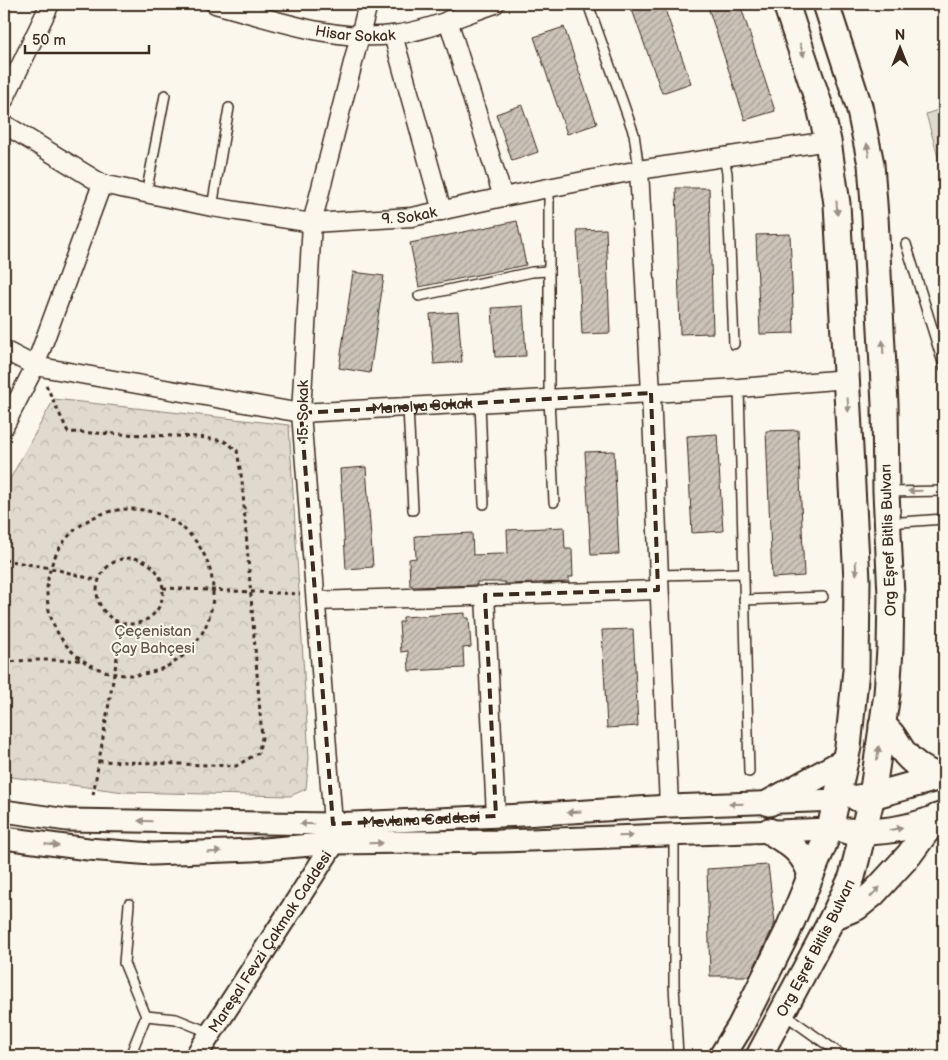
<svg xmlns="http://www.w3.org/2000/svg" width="948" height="1060" font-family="'Balsamiq Sans',sans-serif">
	<defs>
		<pattern id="park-crowns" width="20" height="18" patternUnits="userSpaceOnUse" patternTransform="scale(1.25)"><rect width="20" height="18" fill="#dfd9ce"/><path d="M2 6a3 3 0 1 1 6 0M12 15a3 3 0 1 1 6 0" fill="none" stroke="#c0bab0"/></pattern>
		<pattern id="building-hatch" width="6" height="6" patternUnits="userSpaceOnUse" patternTransform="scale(1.25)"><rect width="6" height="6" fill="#ccc4b9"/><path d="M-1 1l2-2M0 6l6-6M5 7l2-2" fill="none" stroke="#a79f96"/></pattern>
	</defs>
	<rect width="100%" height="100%" fill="#fbf7ec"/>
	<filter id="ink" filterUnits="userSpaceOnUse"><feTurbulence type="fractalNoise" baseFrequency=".02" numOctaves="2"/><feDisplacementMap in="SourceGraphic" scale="10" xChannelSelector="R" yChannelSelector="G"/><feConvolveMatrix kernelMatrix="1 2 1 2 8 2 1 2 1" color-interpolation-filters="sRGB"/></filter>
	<g filter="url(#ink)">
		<polygon fill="url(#park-crowns)" stroke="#8d8276" points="54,399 289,425 309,758 306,789 290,796 124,792 4,776 4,490"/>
		<polygon fill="#dfd9ce" stroke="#8d8276" points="944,108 944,178 926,114"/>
		<g fill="url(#building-hatch)" stroke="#3b2a1e">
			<polygon points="630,4 663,4 691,83 662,93"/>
			<polygon points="707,4 740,4 775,111 745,120"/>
			<polygon points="564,27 597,124 567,134 534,37"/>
			<polygon points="522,105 538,152 512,161 496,114"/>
			<polygon points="676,188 709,188 713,333 680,334"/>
			<polygon points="517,221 526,265 419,287 410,243"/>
			<polygon points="606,229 610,333 582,334 577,230"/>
			<polygon points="790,234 794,333 760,334 756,235"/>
			<polygon points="353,272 384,276 370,373 339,368"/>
			<polygon points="523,306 526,356 495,357 492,308"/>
			<polygon points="458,312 462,362 434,364 430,314"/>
			<polygon points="798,430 804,576 772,578 766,431"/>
			<polygon points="717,434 723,531 692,533 687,436"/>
			<polygon points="614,451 619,554 591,555 585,452"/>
			<polygon points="366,467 373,567 346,569 340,469"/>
			<polygon points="564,527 565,549 572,549 573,577 569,577 569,582 505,584 505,582 477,582 477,585 413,587 413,586 410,586 409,559 416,558 415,536 472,533 473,555 501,554 508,553 507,530"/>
			<polygon points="465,613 465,618 469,618 471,647 463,648 464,668 409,671 408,651 401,652 399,622 403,622 403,617"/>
			<polygon points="633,629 638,726 607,728 602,630"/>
			<polygon points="768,865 775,923 750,976 710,976 707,869"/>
		</g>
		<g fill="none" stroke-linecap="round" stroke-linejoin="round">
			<g stroke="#3b2a1e" stroke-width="12">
				<g id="service">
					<polyline points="588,4 634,134 639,170"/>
					<polyline points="724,157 727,173 734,344"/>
					<polyline points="549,188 549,399 554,502"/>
					<polyline points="146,194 165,95"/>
					<polyline points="212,207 229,108"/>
					<polyline points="906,244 944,366"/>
					<polyline points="419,296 532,272 549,271"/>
					<polyline points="739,388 749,772"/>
					<polyline points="480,403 484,504"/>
					<polyline points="408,407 413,510"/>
					<polyline points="887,492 944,491"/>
					<polyline points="888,523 944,519"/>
					<polyline points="658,575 743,573"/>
					<polyline points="744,600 823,597"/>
					<polyline points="674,834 674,985 678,1056"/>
					<polyline points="129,904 124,963 146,1016 130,1056"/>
					<polyline points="784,1014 843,1056"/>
					<polyline points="146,1016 176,1019 211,1033"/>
				</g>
			</g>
			<g stroke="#3b2a1e" stroke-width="21">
				<g id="minor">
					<path id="s1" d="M215,4C273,19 333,42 393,35C428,31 462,15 495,4"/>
					<polyline points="448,20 503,197"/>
					<polyline points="393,35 442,211"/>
					<polyline points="4,100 50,4"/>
					<path id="s2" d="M4,124L102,184L212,207L312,223L412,217L503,197L639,170L828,141"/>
					<polyline points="639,170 651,393 669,806"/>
					<path id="s3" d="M4,350L35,366L301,413L739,388L847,379"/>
					<polyline points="4,427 35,366 102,184"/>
					<polyline points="485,595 496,816"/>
					<polyline points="316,601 658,590"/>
					<polyline points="333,824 301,413 312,223 368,4"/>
				</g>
			</g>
			<g stroke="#3b2a1e" stroke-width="25">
				<g id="tertiary">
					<path id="s4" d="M4,811L67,820L333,824L523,815L669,806L838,800"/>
					<polyline points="4,838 88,849 152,854 252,850 334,843 499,841 830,829"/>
					<path id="s5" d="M196,1056L334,843L333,834"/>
				</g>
			</g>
			<g stroke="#3b2a1e" stroke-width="29">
				<g id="secondary">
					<path d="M882,725C892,732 896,741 902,750C912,763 925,772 941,777"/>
					<polyline points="857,798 872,796 944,776"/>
					<polyline points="769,803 845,761"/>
					<path d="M769,831C790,844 803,851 811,875"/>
					<path d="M847,831C880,834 913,828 943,815"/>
					<polyline points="833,917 857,907 873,894 909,855 937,817"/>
					<polyline points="722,1056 740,1027 787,933 830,829 848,747 856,670 857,580 837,204 828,141 820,107 786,4"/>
					<path id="s6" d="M759,1056L833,917L852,877L872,796L887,694L890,649L891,595L886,492L885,404L875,217L871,164L859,106L826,4"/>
				</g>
			</g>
			<g stroke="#3b2a1e" stroke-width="3" stroke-dasharray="4 4" stroke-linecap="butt">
				<polyline points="46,385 68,432 199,437 224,441 237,450 242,481 262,738 258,753 236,766 99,761"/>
				<circle cx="130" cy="592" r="83"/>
				<circle cx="130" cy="591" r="33"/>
				<polyline points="4,560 51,568 99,581"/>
				<polyline points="163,588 300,594"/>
				<path d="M4,663C29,658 56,661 82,660"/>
				<polyline points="93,795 123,623"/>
			</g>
			<use href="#service" stroke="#fbf7ec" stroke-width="9"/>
			<use href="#minor" stroke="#fbf7ec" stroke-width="18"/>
			<use href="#tertiary" stroke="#fbf7ec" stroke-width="21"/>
			<use href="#secondary" stroke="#fbf7ec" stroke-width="25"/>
		</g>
		<defs><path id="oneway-solid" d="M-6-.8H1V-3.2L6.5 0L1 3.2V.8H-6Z" transform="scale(1.25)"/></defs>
		<g fill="#9b9085">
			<use href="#oneway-solid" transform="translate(802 50) rotate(72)"/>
			<use href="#oneway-solid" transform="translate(868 150) rotate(-99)"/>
			<use href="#oneway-solid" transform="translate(837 208) rotate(85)"/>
			<use href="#oneway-solid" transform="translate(883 347) rotate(-93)"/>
			<use href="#oneway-solid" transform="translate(848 405) rotate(87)"/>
			<use href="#oneway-solid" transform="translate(915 491) rotate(179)"/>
			<use href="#oneway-solid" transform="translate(856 568) rotate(87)"/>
			<use href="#oneway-solid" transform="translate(878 753) rotate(-82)"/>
			<use href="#oneway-solid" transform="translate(736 804) rotate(178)"/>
			<use href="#oneway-solid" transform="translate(574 812) rotate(176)"/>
			<use href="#oneway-solid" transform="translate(145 821) rotate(-179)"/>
			<use href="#oneway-solid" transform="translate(307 824) rotate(-179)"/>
			<use href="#oneway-solid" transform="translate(896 829) rotate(-9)"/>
			<use href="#oneway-solid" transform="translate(626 836) rotate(-2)"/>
			<use href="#oneway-solid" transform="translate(376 843) rotate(-1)"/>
			<use href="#oneway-solid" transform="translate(52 845) rotate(7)"/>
			<use href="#oneway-solid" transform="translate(214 852) rotate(-3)"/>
			<use href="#oneway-solid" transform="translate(875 892) rotate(-46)"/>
		</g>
	</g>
	<path fill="none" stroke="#3b2a1e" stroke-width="4" stroke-dasharray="10 6" stroke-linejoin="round" d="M651,393L658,590L485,595L496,816L333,824L301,413Z"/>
	<g text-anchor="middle" stroke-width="4" stroke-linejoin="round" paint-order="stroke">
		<g font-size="15" fill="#3b2a1e" stroke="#fbf7ec">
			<text dy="5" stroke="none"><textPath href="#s1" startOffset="144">Hisar Sokak</textPath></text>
			<text dy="5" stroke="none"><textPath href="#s2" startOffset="426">9. Sokak</textPath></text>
			<text dy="5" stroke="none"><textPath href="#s3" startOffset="426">Manolya Sokak</textPath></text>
			<text transform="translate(303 411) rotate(-90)" y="5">15. Sokak</text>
			<text transform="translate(888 540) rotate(-92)" y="5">Org Eşref Bitlis Bulvarı</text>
			<text dy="5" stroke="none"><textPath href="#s4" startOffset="418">Mevlana Caddesi</textPath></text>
			<text dy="5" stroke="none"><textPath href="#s5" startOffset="136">Mareşal Fevzi Çakmak Caddesi</textPath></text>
			<text dy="5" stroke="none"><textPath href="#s6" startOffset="122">Org Eşref Bitlis Bulvarı</textPath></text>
		</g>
		<g font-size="15" fill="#64564a" stroke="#fbf7ec">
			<text x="153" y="636">Çeçenistan<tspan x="153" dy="17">Çay Bahçesi</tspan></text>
		</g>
	</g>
	<rect width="948" height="1060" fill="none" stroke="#fbf7ec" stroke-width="20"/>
	<rect x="10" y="10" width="928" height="1040" fill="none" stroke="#3b2a1e" stroke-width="2" filter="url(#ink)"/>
	<g transform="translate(900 48)" stroke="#fbf7ec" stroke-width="4" paint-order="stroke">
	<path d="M0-4L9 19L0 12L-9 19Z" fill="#3b2a1e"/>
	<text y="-8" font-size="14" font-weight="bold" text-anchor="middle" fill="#3b2a1e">N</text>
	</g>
	<path d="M25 45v8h124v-8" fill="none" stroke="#3b2a1e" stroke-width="2.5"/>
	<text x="32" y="45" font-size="15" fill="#3b2a1e" stroke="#fbf7ec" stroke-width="4" paint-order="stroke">50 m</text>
</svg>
